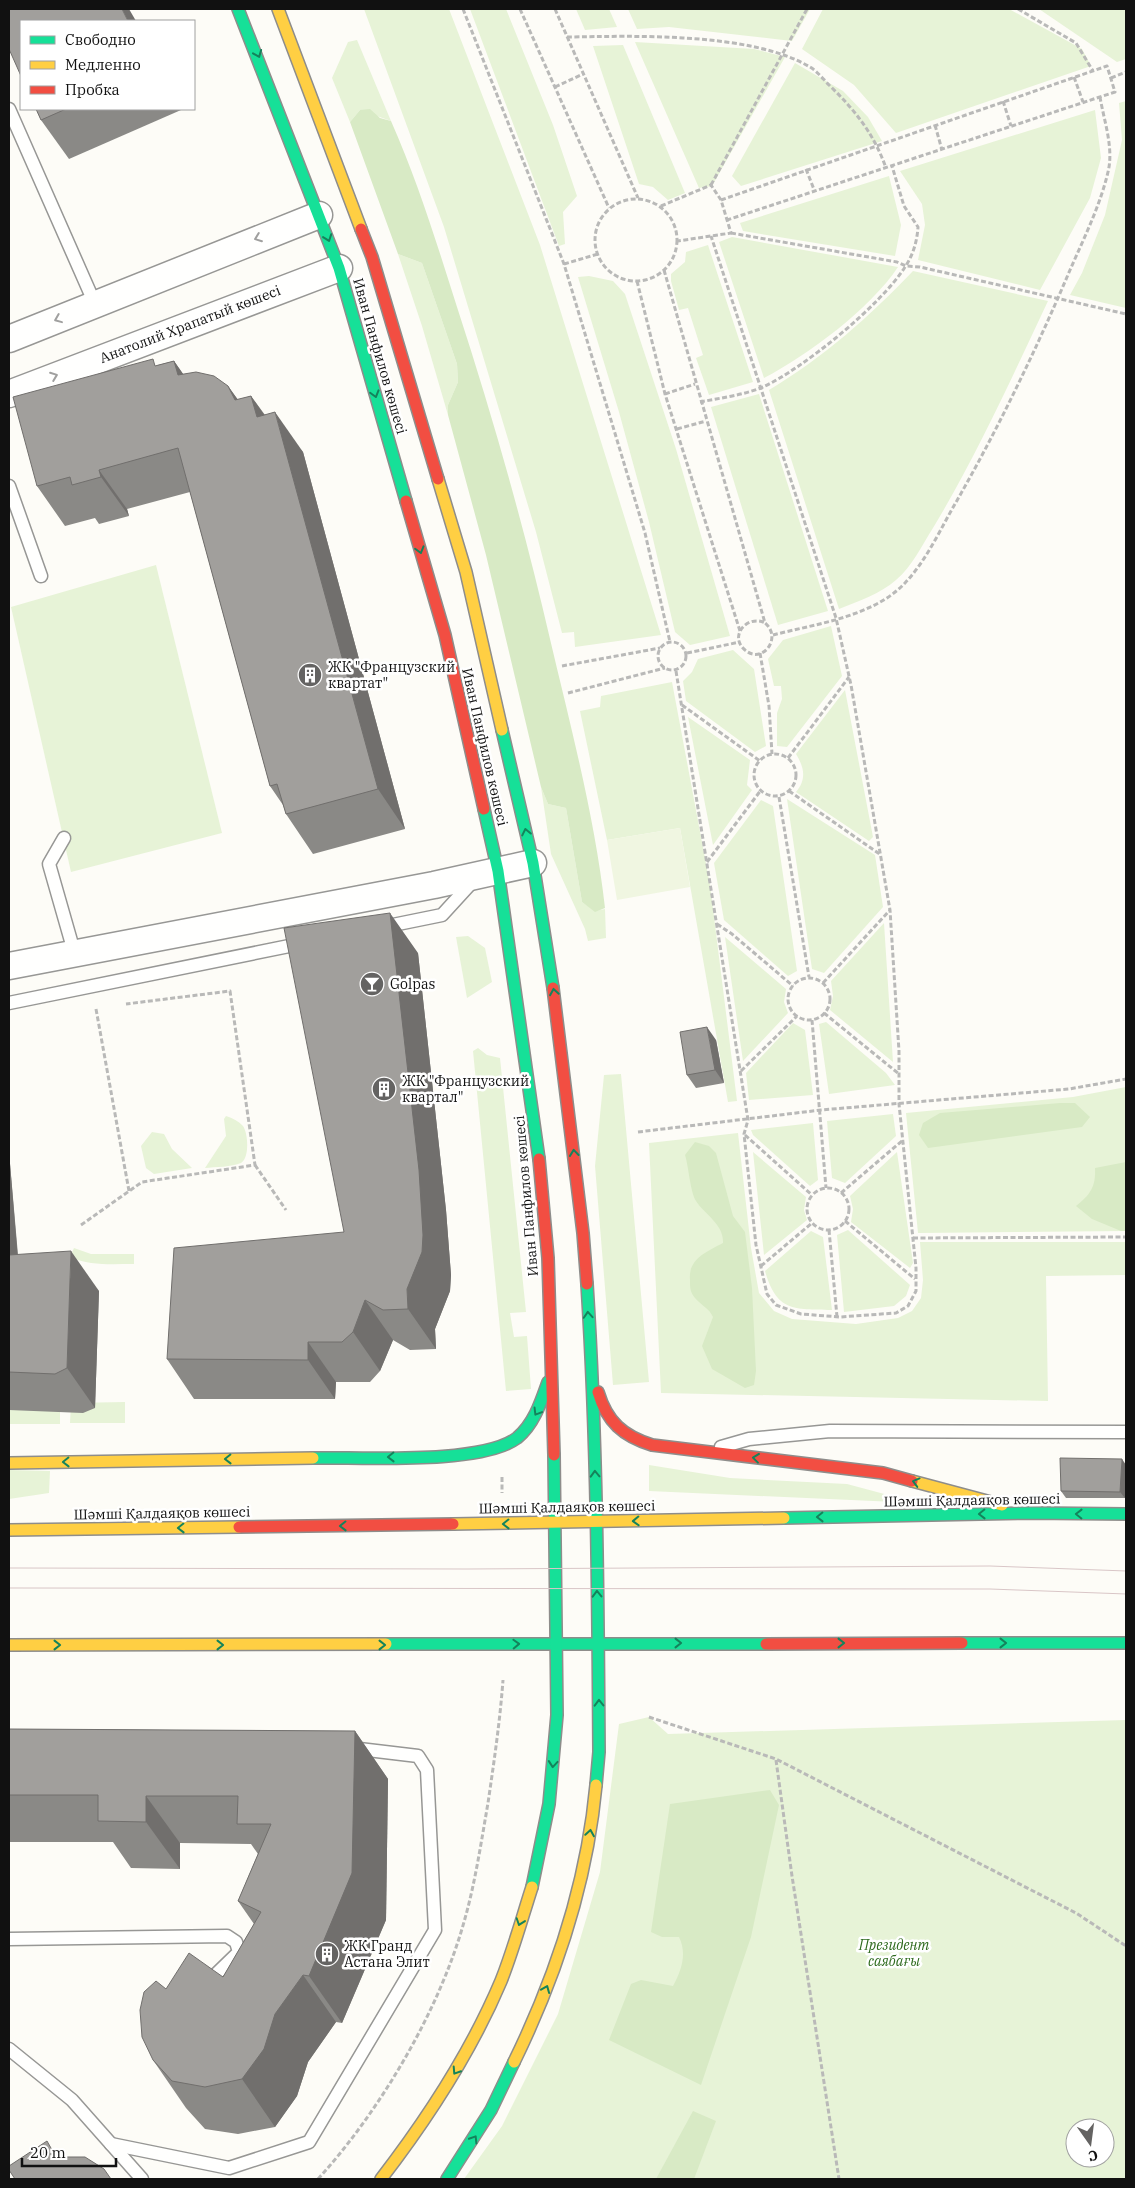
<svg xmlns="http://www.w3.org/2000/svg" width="1135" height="2188" font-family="'IBM Plex Serif',serif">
	<rect width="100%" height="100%" fill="#fdfcf7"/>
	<g fill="#e7f3d7" fill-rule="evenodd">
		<polygon points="364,9 449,9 540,245 661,635 575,647 574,632 562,633 536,532 444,227"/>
		<polygon points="470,9 506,9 553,125 577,196 563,212 565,244 559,246"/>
		<polygon points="576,9 609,9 617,27 585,30"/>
		<polygon points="628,9 810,9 792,41 669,27 637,29"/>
		<polygon points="823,9 1009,9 1082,49 1091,66 896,133 854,85 802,49"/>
		<polygon points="1039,9 1126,9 1126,59 1117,62"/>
		<polygon points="357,40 391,121 360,110 350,122 332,78 348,42"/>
		<polygon points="635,42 754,49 785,57 712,186 699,188"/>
		<polygon points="623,45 685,193 668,200 653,187 639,184 593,46"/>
		<polygon points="795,63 843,91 868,117 882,141 741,186 732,176"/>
		<polygon points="1126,101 1126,308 1070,295 1082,273 1105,215 1122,140 1119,103"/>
		<polygon points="1095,110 1101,158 1090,198 1040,290 918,260 925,225 922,204 900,171"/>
		<polygon points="889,176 901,225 895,256 743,231 740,223"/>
		<path d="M732,237L898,267C870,309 808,355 764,378L719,242Z"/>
		<polygon points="708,245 753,382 709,395 696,358 703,355 688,308 679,310 671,281 671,274 685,262 686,252"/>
		<polygon points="398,254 422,263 457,364 458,382 448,405 448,415 422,326"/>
		<path d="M913,271L1048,301C1012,377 977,455 933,528C922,545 912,567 896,580C880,594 859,601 839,609L769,390C824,357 869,317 913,271Z"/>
		<polygon points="589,276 613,281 625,294 676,449 730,636 690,645 675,632 649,522 619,412 578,277"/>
		<polygon points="759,394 828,611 778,625 711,407"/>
		<polygon points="156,565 222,833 71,872 11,607"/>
		<polygon points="831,626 842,676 787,747 777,746 777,713 782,699 781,686 774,686 768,659 783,640"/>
		<polygon points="733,650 754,669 766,746 755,752 686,701 683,681 692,672 698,659"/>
		<polygon points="672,682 710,885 737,1101 728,1102 680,828 607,840 580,711 600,707 601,696"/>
		<path d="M845,690L873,837L869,841L796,792C807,779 804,767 796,754Z"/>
		<polygon points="688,717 750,760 747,785 752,790 713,845"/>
		<polygon points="541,787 548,804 566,808 582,902 595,911 605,909 606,938 588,941 585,929 551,854"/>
		<polygon points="787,799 875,855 883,907 824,973 812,969"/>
		<polygon points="761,800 773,806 797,971 788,976 724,920 714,863"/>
		<polygon points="884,923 893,1062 830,1010 833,996 831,981"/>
		<polygon points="468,936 485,948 492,982 467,998 456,937"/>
		<polygon points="725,937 786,989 784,1002 788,1013 743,1061"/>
		<polygon points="826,1022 886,1073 895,1085 829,1094 819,1024"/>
		<polygon points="793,1023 805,1030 813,1095 749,1100 746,1073"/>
		<polygon points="478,1048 487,1055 500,1058 526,1312 510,1313 514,1337 527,1336 531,1389 506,1391 473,1051"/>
		<polygon points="621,1074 649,1382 613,1385 595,1166 604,1075"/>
		<polygon points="1126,1087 1126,1231 918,1233 906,1113 1073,1097"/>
		<polygon points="893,1114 896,1136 845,1183 832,1178 827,1121"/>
		<path d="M226,1116C233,1118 238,1121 243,1126C248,1133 250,1158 241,1163C232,1167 215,1167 205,1168L226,1136L224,1119Z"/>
		<polygon points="813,1123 818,1180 810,1186 753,1135 751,1130"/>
		<polygon points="152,1132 164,1134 172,1149 192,1168 154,1174 146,1168 141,1146"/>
		<polygon points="738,1133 751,1248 759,1293 774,1311 792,1319 856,1324 898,1318 912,1311 921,1298 923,1280 920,1242 1126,1242 1126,1275 1046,1276 1048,1401 661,1393 649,1143"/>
		<polygon points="753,1152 806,1197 804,1210 807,1220 764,1255"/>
		<polygon points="897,1152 913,1263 910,1268 851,1222 853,1209 850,1196"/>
		<polygon points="848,1230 910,1285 906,1296 894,1306 844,1312 837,1235"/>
		<path d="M811,1231L823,1237L832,1310C793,1309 777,1312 765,1271Z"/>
		<path d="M74,1248L91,1254H134V1264C111,1264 90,1266 70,1257Z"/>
		<polygon points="9,1402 60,1403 60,1424 9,1424"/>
		<polygon points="125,1402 125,1423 70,1423 71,1403"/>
		<polygon points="649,1465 730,1478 847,1484 918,1503 649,1491"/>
		<polygon points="9,1470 50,1471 49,1493 9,1499"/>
		<path d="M649,1717L668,1734L1126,1720V2179H464L502,2126L558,2014L600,1872L619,1724ZM1075,2128H1105V2158H1075Z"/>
	</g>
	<g fill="#d8eac5">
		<path d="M370,109L380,118L391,121C418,182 437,244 457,307C493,417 524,527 550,639C571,728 595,818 605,908L595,912L582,902L566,808L548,804L541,787L486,555L448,415V405L458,382L457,364L422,263L398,254L350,122L360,110Z"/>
		<polygon points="1060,1103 1075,1103 1090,1117 1082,1127 928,1148 919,1135 923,1123 940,1113"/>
		<path d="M695,1142L709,1146L716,1153L733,1216L745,1232L752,1288L756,1371L754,1385L745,1388L712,1369L702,1346L713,1317C709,1308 702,1306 695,1298C690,1292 690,1288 690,1280C688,1259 706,1252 723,1243C724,1224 705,1215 696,1201C690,1191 689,1168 685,1155Z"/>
		<path d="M1126,1162V1231H1121L1092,1219L1076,1206C1090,1195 1096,1187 1095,1168Z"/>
		<path d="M770,1790L779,1805L751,1937L701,2085L609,2040L631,1984L641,1980L673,1986C682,1970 687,1953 679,1937H662L651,1932L670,1804Z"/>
		<polygon points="693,2111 716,2121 694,2179 656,2179"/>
	</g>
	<polygon fill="#f0f6e1" points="680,828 690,887 617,900 607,840"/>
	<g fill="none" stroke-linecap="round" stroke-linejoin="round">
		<g stroke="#979795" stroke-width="15">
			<g id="lane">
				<polyline points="9,109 95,304"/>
				<polyline points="9,486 41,576"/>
				<polyline points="64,838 49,864 75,955"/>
				<polyline points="383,927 442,915 474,880"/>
				<polyline points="9,1003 304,943"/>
				<polyline points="721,1447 749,1439 830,1431 1126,1432"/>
				<polyline points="9,1939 227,1936 236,1942 239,1952 206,1984"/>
				<polyline points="9,2049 72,2100 142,2179"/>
				<polyline points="111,2144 229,2168 309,2142 435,1930 427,1770 418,1756 351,1748"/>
			</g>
		</g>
		<g stroke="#979795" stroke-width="29">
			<g id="street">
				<polyline points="9,339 319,215"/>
				<polyline points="9,394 339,268"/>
				<polyline points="9,966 434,885 533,863"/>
			</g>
		</g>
		<g stroke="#8e8d8b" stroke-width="14">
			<g id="fast">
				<polyline points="238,9 339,268 406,501"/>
				<polyline points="502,730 533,863 553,988"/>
				<polyline points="484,809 498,871 539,1159"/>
				<path d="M587,1284C597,1440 598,1596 599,1752L596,1785"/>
				<path d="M313,1458C361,1457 481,1465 517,1438C534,1424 541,1402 548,1382"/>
				<polyline points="784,1518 1031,1513 1126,1514"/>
				<polyline points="962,1643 1126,1643"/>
				<polyline points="386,1644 766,1644"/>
				<polyline points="532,1887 549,1804 557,1715 554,1455"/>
				<polyline points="447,2179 491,2110 514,2062"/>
			</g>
		</g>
		<g stroke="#8e8d8b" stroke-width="14">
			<g id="slow">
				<polyline points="278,9 361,229"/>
				<polyline points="438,479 466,572 502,730"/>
				<polyline points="9,1463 313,1458"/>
				<polyline points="912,1481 1002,1505"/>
				<polyline points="453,1524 784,1518"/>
				<polyline points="9,1530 239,1527"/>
				<polyline points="9,1645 386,1644"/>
				<path d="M514,2062C557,1974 587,1883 596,1785"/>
				<path d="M381,2179C428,2118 471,2052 501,1981C513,1951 522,1918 532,1887"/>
			</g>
		</g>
		<g stroke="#8e8d8b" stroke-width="14">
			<g id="jam">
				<polyline points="361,229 372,257 438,479"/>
				<polyline points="406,501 445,635 484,809"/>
				<polyline points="553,988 583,1233 587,1284"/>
				<polyline points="539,1159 548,1258 554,1455"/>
				<path d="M598,1392C607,1422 623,1436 652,1445L883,1473L912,1481"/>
				<polyline points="239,1527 453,1524"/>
				<polyline points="766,1644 962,1643"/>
			</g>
		</g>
		<g stroke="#b9b9b8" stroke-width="3" stroke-dasharray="5 2.5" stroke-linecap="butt">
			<polyline points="463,9 564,264 645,533 670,642"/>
			<polyline points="520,9 609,208"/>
			<polyline points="555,9 638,198"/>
			<polyline points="1018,9 1076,43 1093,71"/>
			<path d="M567,37C635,36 751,32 810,67C817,71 823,79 829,85C855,110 874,134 886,168"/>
			<polyline points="1074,77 1083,102"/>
			<polyline points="1111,78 1126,72"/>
			<polyline points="555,87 583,74"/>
			<polyline points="1003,101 1011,126"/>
			<polyline points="935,125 942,150"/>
			<polyline points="806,169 815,192"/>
			<polyline points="711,185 807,9"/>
			<circle cx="636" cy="240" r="41"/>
			<polyline points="721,200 1107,66 1115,92 727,220"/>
			<polyline points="661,206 711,185 721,200 731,233 678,241"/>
			<polyline points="731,233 897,262 906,266 920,267 1126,314"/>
			<polyline points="564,264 598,254"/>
			<path d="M664,270L765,623C783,638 762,665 745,650C728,636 748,614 765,623"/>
			<polyline points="637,281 665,394 740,631"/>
			<polyline points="665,394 695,384"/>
			<path d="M700,402C720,398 744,395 763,387C804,368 881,305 905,267C913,255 917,242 918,227L904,206L892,166"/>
			<polyline points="677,429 706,421"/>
			<path d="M773,635C815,624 873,617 905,583C926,561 940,530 955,504C998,429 1036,350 1070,270C1084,238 1100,206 1108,172C1114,148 1104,121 1100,97"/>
			<circle cx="672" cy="656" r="14"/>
			<polyline points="687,653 740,642"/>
			<polyline points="760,653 769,706 772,754"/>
			<polyline points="562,666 660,648"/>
			<polyline points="676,671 748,1120 744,1134 756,1245 767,1294 776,1305 801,1314 840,1317 896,1313 908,1306 916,1291 916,1268 899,1104 899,1051 890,910 851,685 836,618 711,236"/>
			<polyline points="568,693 665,668"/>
			<polyline points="682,705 760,761"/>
			<circle cx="775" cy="775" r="21"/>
			<polyline points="788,758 849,677"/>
			<polyline points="789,791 881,855"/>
			<polyline points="779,797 809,977"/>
			<polyline points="707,862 761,790"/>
			<polyline points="717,924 732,934 793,986"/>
			<circle cx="809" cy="999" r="21"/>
			<polyline points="823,983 890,910"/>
			<polyline points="96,1009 129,1191"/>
			<polyline points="824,1013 899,1074"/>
			<polyline points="812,1020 826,1188"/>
			<polyline points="741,1071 797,1016"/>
			<polyline points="638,1132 821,1110 1069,1089 1126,1079"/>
			<polyline points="745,1135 812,1195"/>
			<polyline points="255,1165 286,1210"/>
			<circle cx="828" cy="1209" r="21"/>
			<polyline points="841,1193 903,1140"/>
			<polyline points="845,1221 915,1279"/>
			<polyline points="81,1225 142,1182 255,1165 230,991 126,1004"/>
			<polyline points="829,1230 837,1317"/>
			<polyline points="913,1238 1126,1237"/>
			<polyline points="761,1266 812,1223"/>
			<polyline points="502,1477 502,1493"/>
			<polyline points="649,1717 776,1759 1076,1913 1126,1946"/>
			<polyline points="776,1760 792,1876 839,2179"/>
			<path d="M318,2179C380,2111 439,2011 464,1922C475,1884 481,1843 488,1803C494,1762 500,1721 503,1680"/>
		</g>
		<use href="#lane" stroke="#fffffe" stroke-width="12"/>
		<use href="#street" stroke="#fffffe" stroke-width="26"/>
		<use href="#fast" stroke="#16e098" stroke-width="11"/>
		<use href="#slow" stroke="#ffcf43" stroke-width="11"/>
		<use href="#jam" stroke="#f24e42" stroke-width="11"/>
		<g stroke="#d9c6c7" stroke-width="1">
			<polyline points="9,1568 467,1569 990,1566 1126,1571"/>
			<polyline points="9,1588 990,1589 1126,1594"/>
		</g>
	</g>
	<g fill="#8a8986">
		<polygon points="36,109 180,109 181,110 69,159 41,120"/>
		<polygon points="174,361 183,374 228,386 238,400 251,396 265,415 303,452 405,829 313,854 286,814 283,805 270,786 190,492 127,509 129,516 99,524 95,518 65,526 37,486 158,365"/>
		<polygon points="418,953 446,1210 451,1275 450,1291 435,1329 436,1349 410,1350 393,1340 380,1371 370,1382 336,1382 335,1399 194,1399 167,1359 344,1232"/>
		<polygon points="716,1040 724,1083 696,1088 687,1075"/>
		<polygon points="9,1152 18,1255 99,1291 95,1408 83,1413 9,1410"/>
		<polygon points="1126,1465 1125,1498 1066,1498 1061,1491"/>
		<polygon points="9,1729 355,1731 388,1779 386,1920 342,2023 336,2022 308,2062 297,2096 275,2127 238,2134 205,2129 186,2108 153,2060 166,1989 223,1977 254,1924 238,1901 258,1854 251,1844 180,1843 180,1869 131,1868 113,1842 10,1842 9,1869"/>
	</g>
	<g fill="#716f6d">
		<polygon points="122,9 129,9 136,21 128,21"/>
		<polygon points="174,361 202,401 178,375"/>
		<polygon points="228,386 256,425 235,400"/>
		<polygon points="251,396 279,436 257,417"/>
		<polygon points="275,412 303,452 405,829 378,789"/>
		<polygon points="99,470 127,509 129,516 101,477"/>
		<polygon points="390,913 418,953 446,1210 451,1275 450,1291 435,1329 436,1349 408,1309"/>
		<polygon points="707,1027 716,1040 724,1083 715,1070"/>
		<polygon points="9,1152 21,1296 9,1278"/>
		<polygon points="71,1251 99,1291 95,1408 67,1368"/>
		<polygon points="365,1300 393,1340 380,1371 353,1332"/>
		<polygon points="308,1342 336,1382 335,1399 308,1360"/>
		<polygon points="1122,1459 1126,1465 1125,1498 1120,1492"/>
		<polygon points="355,1731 388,1779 386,1920 342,2023 309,1976"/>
		<polygon points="146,1796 180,1843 180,1869 146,1822"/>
		<polygon points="9,1841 10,1842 9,1869"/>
		<polygon points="303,1975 336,2022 308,2062 297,2096 275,2127 242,2079 275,2014"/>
	</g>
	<g fill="#a19f9c" stroke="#716f6d">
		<polygon points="9,9 122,9 128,21 21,21 21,76 9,49"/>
		<polygon points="36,109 66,109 41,120"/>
		<polygon points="153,359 155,366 174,361 178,375 196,372 214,376 228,386 235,400 251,396 257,417 275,412 378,789 286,814 277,784 270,786 178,448 99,470 101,477 72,485 70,477 37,486 13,397"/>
		<polygon points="390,913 419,1170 423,1235 422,1252 407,1289 408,1309 383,1310 365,1300 353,1332 342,1342 308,1342 308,1360 167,1359 174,1248 344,1232 284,928"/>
		<polygon points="707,1027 715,1070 687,1075 680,1032"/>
		<polygon points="71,1251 67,1368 55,1374 9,1372 9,1255"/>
		<polygon points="1060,1458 1122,1459 1120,1492 1061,1491"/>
		<polygon points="9,1729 355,1731 352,1873 309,1976 303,1975 275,2014 264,2049 242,2079 205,2087 172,2081 153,2060 142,2037 140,2010 144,1992 156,1981 166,1989 189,1953 223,1977 261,1912 238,1901 271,1824 237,1824 238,1796 146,1796 146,1822 98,1821 98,1795 9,1795"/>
		<polygon points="47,2141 56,2157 85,2157 104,2169 111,2179 15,2179 9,2170 9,2166"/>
	</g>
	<defs><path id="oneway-chevron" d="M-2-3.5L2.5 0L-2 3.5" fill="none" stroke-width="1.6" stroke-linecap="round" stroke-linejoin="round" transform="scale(1.25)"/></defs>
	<g stroke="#14835b">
		<use href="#oneway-chevron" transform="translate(258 54) rotate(68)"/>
		<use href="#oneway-chevron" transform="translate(328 238) rotate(70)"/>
		<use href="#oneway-chevron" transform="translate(375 394) rotate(74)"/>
		<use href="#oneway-chevron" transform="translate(420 550) rotate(74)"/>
		<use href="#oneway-chevron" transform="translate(526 832) rotate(-102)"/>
		<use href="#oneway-chevron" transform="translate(554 992) rotate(-99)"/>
		<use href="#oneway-chevron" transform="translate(574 1153) rotate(-96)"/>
		<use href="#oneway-chevron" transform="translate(588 1315) rotate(-94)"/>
		<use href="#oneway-chevron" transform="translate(537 1412) rotate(121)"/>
		<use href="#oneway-chevron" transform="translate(391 1457) rotate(179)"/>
		<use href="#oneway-chevron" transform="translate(756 1458) rotate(-173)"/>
		<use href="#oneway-chevron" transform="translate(228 1459) rotate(179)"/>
		<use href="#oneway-chevron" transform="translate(66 1462) rotate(179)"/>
		<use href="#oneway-chevron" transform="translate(595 1474) rotate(-92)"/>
		<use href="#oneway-chevron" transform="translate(916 1482) rotate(-165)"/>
		<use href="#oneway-chevron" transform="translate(982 1514) rotate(179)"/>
		<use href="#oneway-chevron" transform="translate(1079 1514) rotate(-179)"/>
		<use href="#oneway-chevron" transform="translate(820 1517) rotate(179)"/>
		<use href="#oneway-chevron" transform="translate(636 1521) rotate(178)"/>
		<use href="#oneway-chevron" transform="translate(506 1524) rotate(179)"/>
		<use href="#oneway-chevron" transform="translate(343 1526) rotate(179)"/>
		<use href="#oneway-chevron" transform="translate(181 1528) rotate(179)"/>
		<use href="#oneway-chevron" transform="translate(597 1594) rotate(-91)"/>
		<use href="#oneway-chevron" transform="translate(678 1643)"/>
		<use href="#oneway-chevron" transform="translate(841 1643)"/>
		<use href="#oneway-chevron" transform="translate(1003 1643)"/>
		<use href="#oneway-chevron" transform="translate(516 1644) rotate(-2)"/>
		<use href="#oneway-chevron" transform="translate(57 1645)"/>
		<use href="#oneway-chevron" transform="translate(220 1645)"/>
		<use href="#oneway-chevron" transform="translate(382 1645)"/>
		<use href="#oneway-chevron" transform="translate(599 1703) rotate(-91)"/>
		<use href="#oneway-chevron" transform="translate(553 1764) rotate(95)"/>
		<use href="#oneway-chevron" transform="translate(590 1833) rotate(-81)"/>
		<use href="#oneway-chevron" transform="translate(520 1922) rotate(109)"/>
		<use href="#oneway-chevron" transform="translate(546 1989) rotate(-68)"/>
		<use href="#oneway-chevron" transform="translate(456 2071) rotate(123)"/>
		<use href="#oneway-chevron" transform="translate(474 2139) rotate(-58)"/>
	</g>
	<g stroke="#a0a09f">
		<use href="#oneway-chevron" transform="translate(258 238) rotate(159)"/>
		<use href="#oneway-chevron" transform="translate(58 319) rotate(158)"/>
		<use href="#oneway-chevron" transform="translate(54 376) rotate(-21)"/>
	</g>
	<defs>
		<g id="building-disc" transform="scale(1.25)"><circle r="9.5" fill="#646362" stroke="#fff"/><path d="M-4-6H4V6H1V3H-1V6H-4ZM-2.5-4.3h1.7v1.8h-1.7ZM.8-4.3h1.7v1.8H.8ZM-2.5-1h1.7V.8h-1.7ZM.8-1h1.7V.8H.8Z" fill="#fff"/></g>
		<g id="bar-disc" transform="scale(1.25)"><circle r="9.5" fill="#646362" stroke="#fff"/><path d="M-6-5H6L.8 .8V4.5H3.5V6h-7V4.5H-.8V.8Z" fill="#fff"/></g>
	</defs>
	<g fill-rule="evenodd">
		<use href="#building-disc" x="310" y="675"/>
		<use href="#bar-disc" x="372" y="984"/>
		<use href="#building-disc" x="384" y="1089"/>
		<use href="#building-disc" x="327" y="1954"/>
	</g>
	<g text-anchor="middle" stroke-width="5" stroke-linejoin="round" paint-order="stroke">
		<g font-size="14" fill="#111" stroke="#fff">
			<text transform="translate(190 324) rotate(-21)" y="5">Анатолий Храпатый көшесі</text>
			<text transform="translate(380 356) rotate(74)" y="5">Иван Панфилов көшесі</text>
			<text transform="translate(485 747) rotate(77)" y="5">Иван Панфилов көшесі</text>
			<text transform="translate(526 1196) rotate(-95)" y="5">Иван Панфилов көшесі</text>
			<text transform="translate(972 1500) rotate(-1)" y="5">Шәмші Қалдаяқов көшесі</text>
			<text transform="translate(567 1507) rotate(-1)" y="5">Шәмші Қалдаяқов көшесі</text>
			<text transform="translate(162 1513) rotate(-1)" y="5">Шәмші Қалдаяқов көшесі</text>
		</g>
		<g font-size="14" fill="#111" stroke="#fff" text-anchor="start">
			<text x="328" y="672">ЖК "Французский<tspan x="328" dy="16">квартат"</tspan></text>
			<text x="390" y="989">Golpas</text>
			<text x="402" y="1086">ЖК "Французский<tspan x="402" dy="16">квартал"</tspan></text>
			<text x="344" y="1951">ЖК Гранд<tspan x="344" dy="16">Астана Элит</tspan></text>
		</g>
		<g font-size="14" font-style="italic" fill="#2f6b1f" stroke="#fff">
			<text x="894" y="1950">Президент<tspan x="894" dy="16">саябағы</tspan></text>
		</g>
	</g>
	<rect width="1135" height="2188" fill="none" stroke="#111111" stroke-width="20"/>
	<rect x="20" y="20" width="175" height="90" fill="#ffffff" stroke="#a0a0a0"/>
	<rect x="30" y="36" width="25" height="8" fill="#16e098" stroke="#a0a0a0"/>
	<text x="65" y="45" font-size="15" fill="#111111">Свободно</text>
	<rect x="30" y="61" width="25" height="8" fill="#ffcf43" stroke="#a0a0a0"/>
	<text x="65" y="70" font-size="15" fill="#111111">Медленно</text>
	<rect x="30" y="86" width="25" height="8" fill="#f24e42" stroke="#a0a0a0"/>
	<text x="65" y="95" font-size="15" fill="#111111">Пробка</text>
	<g transform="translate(1090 2143) rotate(166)"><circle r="24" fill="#ffffff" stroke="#a0a0a0"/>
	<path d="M0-4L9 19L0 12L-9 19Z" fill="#646362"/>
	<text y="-8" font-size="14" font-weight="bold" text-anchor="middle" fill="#111111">С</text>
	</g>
	<path d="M22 2158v8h94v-8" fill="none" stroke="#111111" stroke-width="2.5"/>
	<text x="30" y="2158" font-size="15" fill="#111111" stroke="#ffffff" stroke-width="4" paint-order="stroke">20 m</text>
</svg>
